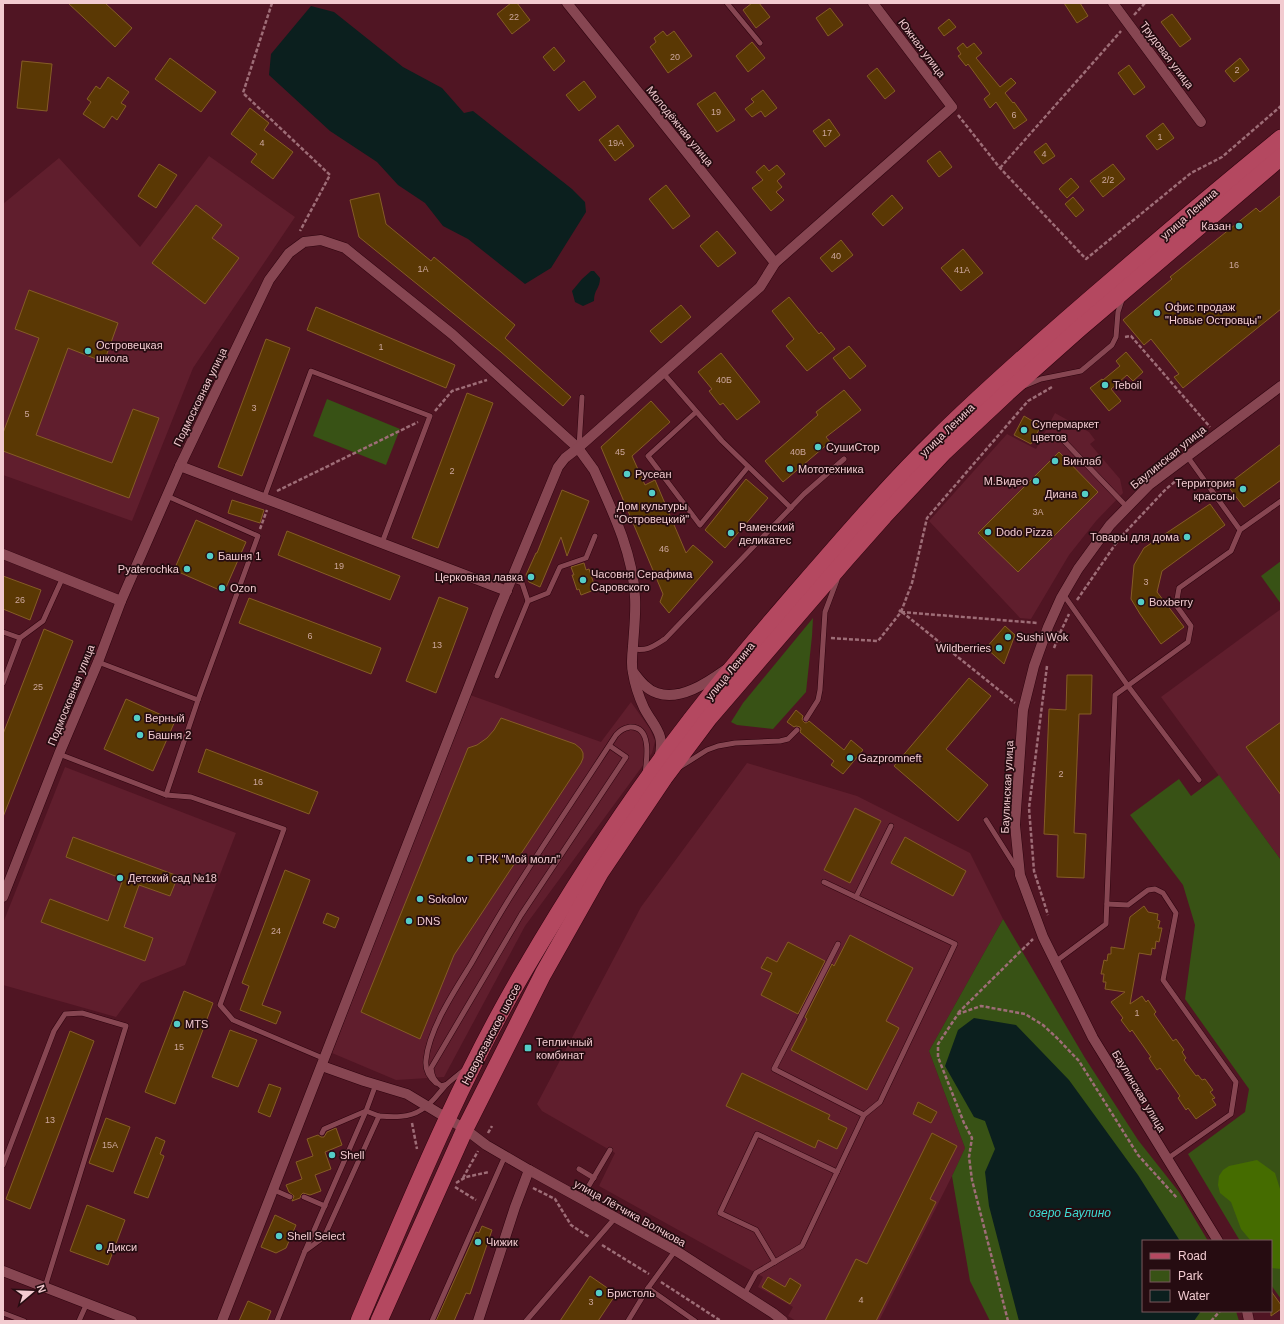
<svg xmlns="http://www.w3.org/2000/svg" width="1284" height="1324" font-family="Helvetica,sans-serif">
	<rect width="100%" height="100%" fill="#501523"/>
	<g fill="#601e2d">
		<polygon points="209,156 295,217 193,368 132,521 3,475 3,204 59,158 140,247"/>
		<polygon points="1055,413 1089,432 1095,440 1090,444 1120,479 1123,493 1096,521 1069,555 1031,619 1020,618 929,521 1007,434 1036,449"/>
		<polygon points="1281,609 1281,860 1161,697"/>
		<polygon points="470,695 601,742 631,702 650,729 655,741 652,753 525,926 444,1077 396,1080 332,1053"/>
		<polygon points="747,763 857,796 970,853 1003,919 929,1051 965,1148 952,1176 879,1321 796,1321 788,1316 793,1307 758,1287 763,1277 599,1186 615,1153 542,1111 537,1104 641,907"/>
		<polygon points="65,767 236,833 185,965 141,983 116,1017 3,985 3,923"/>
	</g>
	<g fill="#385215">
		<polygon points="327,399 400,429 386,465 313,436"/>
		<polygon points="1281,561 1281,604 1261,576"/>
		<polygon points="813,618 812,636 806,692 773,729 737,725 731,722 743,703"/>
		<polygon points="1219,775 1281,860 1281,1299 1271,1285 1271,1241 1240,1241 1188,1154 1245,1112 1249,1089 1185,999 1195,925 1183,885 1130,815 1179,779 1191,796"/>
		<polygon points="1003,919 1085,1058 1138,1140 1179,1192 1208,1241 1143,1241 1143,1311 1236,1311 1239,1321 990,1321 970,1281 952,1176 965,1148 929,1051"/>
	</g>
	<polygon fill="#456c00" points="1257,1160 1275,1173 1281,1192 1281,1269 1271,1268 1271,1241 1251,1241 1241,1229 1231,1202 1220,1193 1218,1185 1219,1176 1223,1170 1229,1166"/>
	<g fill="#0b1f1e">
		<polygon points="311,6 334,12 403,67 442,88 464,113 473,111 572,189 585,202 586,212 551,268 525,284 468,239 443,226 425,203 398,185 377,162 330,131 269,75 271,54"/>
		<path d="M591,271H594L600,278C600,289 594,289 594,301L583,306L575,302L572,291L582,279Z"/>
		<polygon points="974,1018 1016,1025 1069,1080 1138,1175 1180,1241 1143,1241 1143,1311 1201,1311 1194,1321 1019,1321 989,1206 985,1172 995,1149 985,1121 974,1117 945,1066 958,1030"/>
	</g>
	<g fill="#5a3804" stroke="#855c26">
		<polygon points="68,3 105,3 132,28 115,47"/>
		<polygon points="511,3 517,3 530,20 512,34 497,14"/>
		<polygon points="752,3 759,3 770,17 756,28 743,10"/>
		<polygon points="1064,3 1080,3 1088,16 1077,23"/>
		<polygon points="830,8 843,25 828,36 816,18"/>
		<polygon points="1172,14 1191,39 1180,47 1161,22"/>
		<polygon points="949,19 956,27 944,36 938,28"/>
		<polygon points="663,31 667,36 674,31 692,56 668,73 650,47 656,42 654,38"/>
		<polygon points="752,42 765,58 748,72 736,56"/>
		<polygon points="963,43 967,48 974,43 982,53 976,58 1000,87 1011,78 1016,83 1005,93 1013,103 1014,102 1027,120 1014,129 996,102 990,108 984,99 990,94 968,64 966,66 958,56 961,54 957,48"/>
		<polygon points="554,47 565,61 554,71 543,57"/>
		<polygon points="170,58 216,92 201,112 155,79"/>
		<polygon points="1240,58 1249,70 1234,82 1225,71"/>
		<polygon points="22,61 52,64 47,111 17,108"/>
		<polygon points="1129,65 1145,87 1134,95 1118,73"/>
		<polygon points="877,68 895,91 885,99 867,76"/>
		<polygon points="108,77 129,92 121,103 126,106 117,120 112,116 104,128 83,114 91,102 87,99 96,86 100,89"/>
		<polygon points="584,81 596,97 579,111 566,95"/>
		<polygon points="763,90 777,108 765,117 761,111 752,117 745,109 754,102 751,99"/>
		<polygon points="715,92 735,120 717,132 697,104"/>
		<polygon points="250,108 269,123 264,130 293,152 273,179 251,162 257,154 231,134"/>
		<polygon points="829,119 840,135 825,147 813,131"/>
		<polygon points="1163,123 1174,138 1157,150 1146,136"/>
		<polygon points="618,125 634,146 615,161 599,140"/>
		<polygon points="1046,143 1055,156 1043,164 1034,152"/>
		<polygon points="940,151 952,167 939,177 927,161"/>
		<polygon points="159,164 177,175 156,208 138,196"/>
		<polygon points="1113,164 1125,179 1103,197 1090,181"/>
		<polygon points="764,165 769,171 777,165 785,174 777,181 782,187 776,192 784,200 771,211 752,188 763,180 756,172"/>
		<polygon points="1071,178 1079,187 1067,198 1059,189"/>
		<polygon points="666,185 690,216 673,229 649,199"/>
		<polygon points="379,193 386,224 431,261 434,257 515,325 505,338 571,397 563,406 501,352 359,237 350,200"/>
		<polygon points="892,195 903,208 883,226 872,214"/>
		<polygon points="1281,195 1281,309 1183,388 1174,377 1179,374 1151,339 1144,345 1123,320 1172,279 1170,277 1256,208 1260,212"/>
		<polygon points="1073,197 1084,210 1076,217 1065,204"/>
		<polygon points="196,205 222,225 212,238 239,258 205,304 152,263"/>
		<polygon points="717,231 736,253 718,267 700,246"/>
		<polygon points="841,240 853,255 832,272 820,258"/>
		<polygon points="963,249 983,273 961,291 941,268"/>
		<polygon points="29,290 118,323 104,362 68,348 36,435 112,463 133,409 159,418 129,498 3,451 3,433 39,338 15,329"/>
		<polygon points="789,297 819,334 821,332 835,349 807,371 786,346 794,339 772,311"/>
		<polygon points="681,305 691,317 661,343 650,331"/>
		<polygon points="316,307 455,365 446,388 307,330"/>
		<polygon points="266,339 290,348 242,476 218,467"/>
		<polygon points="849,346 866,366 850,379 833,358"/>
		<polygon points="1126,352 1143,372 1133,381 1127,375 1111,389 1121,401 1109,411 1090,388 1102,379 1103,380 1120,366 1116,361"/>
		<polygon points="721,353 760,402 737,420 723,403 720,405 709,391 712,389 698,372"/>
		<polygon points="844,390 861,410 826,437 830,442 783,482 765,461 818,415 816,412"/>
		<polygon points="467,393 493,403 438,548 412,538"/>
		<polygon points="651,401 670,422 632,456 645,485 655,480 686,553 693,545 713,562 669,613 660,602 663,594 601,447"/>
		<polygon points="1024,416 1041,426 1031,444 1014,435"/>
		<polygon points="1281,444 1281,480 1244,507 1227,485"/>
		<polygon points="1059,452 1098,492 1018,572 978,533"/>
		<polygon points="746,479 768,498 725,548 705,530"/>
		<polygon points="562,490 589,501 567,556 561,537 540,587 529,582 526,575 536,553 537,553"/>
		<polygon points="232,500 264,510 260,523 228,513"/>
		<polygon points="1210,504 1225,525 1162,571 1157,592 1184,627 1161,644 1140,614 1131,599 1134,565 1144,548"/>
		<polygon points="196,520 246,542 224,592 174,570"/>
		<polygon points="287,531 400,576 390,600 278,555"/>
		<polygon points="584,563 586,570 589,569 594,584 592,585 594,590 581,595 579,589 577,590 572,575 574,575 571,567"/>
		<polygon points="3,576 41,590 30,620 3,609"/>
		<polygon points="439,597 468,608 436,693 406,681"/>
		<polygon points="249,598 381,648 371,674 239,623"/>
		<polygon points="1005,626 1015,635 1004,664 986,648"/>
		<polygon points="44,629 73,641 3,817 3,734"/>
		<polygon points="1067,675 1092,675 1091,714 1079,714 1074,833 1086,834 1084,878 1057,877 1058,835 1044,834 1049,709 1066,710"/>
		<polygon points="969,678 991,696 946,749 988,785 958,821 894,766"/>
		<polygon points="126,699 175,721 153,771 104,749"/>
		<polygon points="796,710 803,716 802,719 804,722 806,723 809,721 844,750 851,740 863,750 843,774 831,765 834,761 800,732 801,729 800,727 796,726 794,727 787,722"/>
		<polygon points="501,718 575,744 581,749 583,753 583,758 581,763 454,955 420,1039 361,1012 468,748 477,745 487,738 494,730"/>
		<polygon points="1281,722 1281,795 1246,747"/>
		<polygon points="206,749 318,792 309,814 198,772"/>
		<polygon points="855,808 881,821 850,883 824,870"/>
		<polygon points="73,837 178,876 170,896 139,885 124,927 153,938 145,961 41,922 50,899 108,921 123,879 66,857"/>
		<polygon points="905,837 966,871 953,896 891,863"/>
		<polygon points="285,870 310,880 262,1005 281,1012 276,1024 240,1010 249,986 242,983"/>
		<polygon points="1144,906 1148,912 1158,914 1157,920 1160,921 1158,928 1162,928 1159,942 1156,941 1155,949 1152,948 1151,955 1139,953 1130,1004 1142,996 1146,1002 1148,1000 1156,1012 1154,1014 1173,1041 1176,1039 1184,1050 1182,1052 1186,1058 1184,1060 1196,1076 1198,1075 1202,1080 1205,1079 1213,1090 1210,1092 1215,1098 1212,1099 1216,1105 1196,1119 1188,1108 1186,1110 1178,1098 1180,1096 1160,1068 1157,1070 1149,1058 1151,1057 1132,1030 1130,1032 1121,1020 1123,1018 1111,1002 1125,992 1105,989 1106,982 1103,982 1104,974 1101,974 1104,960 1107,961 1108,954 1111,954 1111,947 1124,949 1130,917"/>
		<polygon points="327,913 339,918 335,928 323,923"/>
		<polygon points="850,935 913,968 886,1021 899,1028 867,1090 791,1050 807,1019 805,1017 832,964 834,966"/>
		<polygon points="788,942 825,961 798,1014 761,995 772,973 761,968 767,957 777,962"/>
		<polygon points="184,991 213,1003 175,1104 145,1092"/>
		<polygon points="230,1030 257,1040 238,1087 212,1077"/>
		<polygon points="70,1031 94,1041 30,1209 6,1199"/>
		<polygon points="742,1073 830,1115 828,1119 847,1128 837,1149 818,1140 815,1148 726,1106"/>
		<polygon points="269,1084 281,1088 270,1117 258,1112"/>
		<polygon points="918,1102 937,1112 931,1123 913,1114"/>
		<polygon points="106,1118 130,1127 113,1172 89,1163"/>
		<polygon points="336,1128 342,1145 325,1152 331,1169 315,1175 321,1191 310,1195 303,1193 301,1195 300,1198 292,1201 294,1196 289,1192 286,1185 302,1179 296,1162 313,1156 307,1139 318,1135 321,1137 324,1137 327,1132"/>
		<polygon points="932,1133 957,1146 930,1199 936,1202 876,1321 825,1321 856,1259 867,1264"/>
		<polygon points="156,1137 165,1141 160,1154 164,1156 148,1198 134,1193"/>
		<polygon points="87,1205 125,1220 108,1265 70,1251"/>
		<polygon points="275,1215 296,1225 286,1248 276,1253 261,1247"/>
		<polygon points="482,1226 492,1230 470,1294 466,1293 454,1321 436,1321 476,1232 479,1233"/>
		<polygon points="590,1276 616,1294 598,1321 560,1321"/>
		<polygon points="768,1277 785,1287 790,1278 801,1285 790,1304 762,1287"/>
		<polygon points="1271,1291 1281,1305 1281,1309 1271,1316"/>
		<polygon points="248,1301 271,1311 267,1321 239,1321"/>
	</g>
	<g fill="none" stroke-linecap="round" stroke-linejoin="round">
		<g stroke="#2e030e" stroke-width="6">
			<g id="lane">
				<polyline points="727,3 760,43"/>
				<polyline points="663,373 722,441 791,508"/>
				<polyline points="1024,386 1041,379 1081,371 1112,345 1116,337 1118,312 1122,300"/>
				<polyline points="696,412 648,456 700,525 748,467"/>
				<polyline points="1062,439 1127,507"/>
				<polyline points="579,447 582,397"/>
				<polyline points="1187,456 1240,530 1281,501"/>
				<polyline points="167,496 258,536 198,700"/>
				<polyline points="264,498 311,371 430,416 382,543"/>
				<polyline points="1063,594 1128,686 1199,780"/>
				<polyline points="528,601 548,593 560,567 586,558 595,536"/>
				<polyline points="3,632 20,638 43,621 63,577"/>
				<path d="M633,649C648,651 652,647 665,639L804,494L844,459"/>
				<polyline points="98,662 198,700 166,795"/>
				<polyline points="497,676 528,601 522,583 511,579"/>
				<polyline points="3,683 20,638"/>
				<polyline points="806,719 818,700 820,690 825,612 837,580"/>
				<polyline points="59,754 166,795 191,797 284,829 220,1005 233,1020 325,1059"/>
				<polyline points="680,767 707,750 718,746 735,743 780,741 788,739 797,730"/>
				<polyline points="986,820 1017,869"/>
				<polyline points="856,897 891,826"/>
				<polyline points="1107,904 1128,905 1148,890 1155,889 1163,893 1176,913 1163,980 1236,1082 1231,1114 1167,1159"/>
				<polyline points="838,944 774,1069 864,1115"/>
				<polyline points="1055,962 1106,924 1115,695 1188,642 1191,626 1176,605 1179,588 1231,551 1240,530"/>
				<path d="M436,1083C429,1077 425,1069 426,1060C429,1029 455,990 471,964C484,941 497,918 511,896C545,842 581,789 616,735C620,731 623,728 630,727C652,726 647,759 645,773"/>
				<path d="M447,1084L441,1086C434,1081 432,1077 431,1068L521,915L626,757L610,746"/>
				<polyline points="322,1133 324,1129 366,1111 379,1116"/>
				<polyline points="3,1165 54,1031 65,1014 82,1013 126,1026 45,1287"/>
				<polyline points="579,1169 594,1178"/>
				<polyline points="274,1190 290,1197"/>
				<polyline points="304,1197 325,1206"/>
				<polyline points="581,1199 610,1150"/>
				<path d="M305,1251L324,1237L379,1116C393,1117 409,1118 421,1110C431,1105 438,1094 445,1086C451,1080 458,1075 464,1070"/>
				<polyline points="775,1262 756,1230 720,1213 757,1134 837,1172"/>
				<polyline points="648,1288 695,1321"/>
				<polyline points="744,1295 756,1273 802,1246 864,1115 880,1102 955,944 824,882"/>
				<polyline points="3,1313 24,1321"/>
				<polyline points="79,1321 87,1303"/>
				<polyline points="277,1321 305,1251 366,1111 376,1084"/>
				<polyline points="432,1321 505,1156"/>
				<polyline points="526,1321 615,1218"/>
				<polyline points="628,1321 648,1288 675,1251"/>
			</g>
		</g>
		<g stroke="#2e030e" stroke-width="11">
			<g id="street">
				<polyline points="567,3 775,263"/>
				<polyline points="1113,3 1201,122"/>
				<polyline points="180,466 507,591"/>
				<polyline points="3,554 121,601"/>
				<path d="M634,673C640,681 647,690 657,693C680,701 707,683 725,670"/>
				<path d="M3,897L59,754L98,662L121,601L180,466L269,280L289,253L304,242L321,240L345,248L452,334L578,448L594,470C612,510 633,553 635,597C636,613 634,630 633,646C632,655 631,665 633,673C635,686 639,697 644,708C654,727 666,734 659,758"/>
				<polyline points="322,1066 364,1081 407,1094 465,1129 486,1145 529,1170 678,1252 773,1313 783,1321"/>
				<polyline points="1218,1241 1093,1038 1043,937 1020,875 1015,825 1023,710 1034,666 1048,627 1061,598 1078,569 1110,525 1149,485 1281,386"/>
				<polyline points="3,1271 132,1321"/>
				<polyline points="1247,1311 1249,1321"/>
				<polyline points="222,1321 497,614 558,467 565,458 578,448 760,287 775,263 952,107 873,3"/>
				<polyline points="478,1321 515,1207 529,1170"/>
			</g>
		</g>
		<g stroke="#2e030e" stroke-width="18">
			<g id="primary">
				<path d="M359,1321C410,1202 459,1081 525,969C566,899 610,830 658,764C704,700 755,640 807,580C849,532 890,484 936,439C994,382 1055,329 1117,276C1171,229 1226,183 1281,138"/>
				<polyline points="379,1321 465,1129 543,974 600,873 664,778 709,718 846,559 884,516 944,452 1007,393 1079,329 1281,157"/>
			</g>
		</g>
		<g stroke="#9e6d77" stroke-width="2.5" stroke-dasharray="4 2" stroke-linecap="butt">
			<polyline points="272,3 243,93 330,175 300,231"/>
			<polyline points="1134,15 1145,3"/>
			<polyline points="958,115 1000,168 1086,259 1191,173 1222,157 1281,106"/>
			<polyline points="1000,168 1121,31"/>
			<polyline points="1125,337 1131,336 1210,427"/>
			<polyline points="435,411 452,391 487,380"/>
			<polyline points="277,491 418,422"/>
			<polyline points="260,529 267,510"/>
			<polyline points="1077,600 1119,539 1166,489 1177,480"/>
			<polyline points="901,612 1038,623"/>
			<polyline points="901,612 912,583 927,518 1028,401 1052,387"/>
			<polyline points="902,612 1015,703"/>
			<polyline points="1060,633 1069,614"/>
			<polyline points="831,638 878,641 901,612 899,610"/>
			<polyline points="1054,648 1060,633 1057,632"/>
			<polyline points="1047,666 1029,808 1034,871 1048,915"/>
			<polyline points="958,1013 1033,939"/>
			<polyline points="412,1123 417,1149"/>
			<polyline points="488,1133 492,1126"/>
			<polyline points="463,1178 478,1151"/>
			<polyline points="456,1183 466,1177 489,1172"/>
			<polyline points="455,1187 476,1200"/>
			<polyline points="533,1188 555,1199 571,1225 589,1237"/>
			<polyline points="602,1245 649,1274"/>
			<polyline points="661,1282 721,1321"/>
			<polyline points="1008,1321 972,1180 969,1157 972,1138 964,1123 938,1057 938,1044 958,1014 981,1006 1025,1014 1043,1025 1057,1038 1079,1061 1138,1155 1177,1198"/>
			<polyline points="1211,1321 1220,1311"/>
		</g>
		<use href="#lane" stroke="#874652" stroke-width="5"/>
		<use href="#street" stroke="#874652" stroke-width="10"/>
		<use href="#primary" stroke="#b44860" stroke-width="17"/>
	</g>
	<g fill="#54cdc7" stroke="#260c11" stroke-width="1.5">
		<circle cx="1239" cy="226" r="4"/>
		<circle cx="1157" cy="313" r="4"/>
		<circle cx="88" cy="351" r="4"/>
		<circle cx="1105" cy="385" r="4"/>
		<circle cx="1024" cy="430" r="4"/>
		<circle cx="818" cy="447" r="4"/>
		<circle cx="1055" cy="461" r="4"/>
		<circle cx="790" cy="469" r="4"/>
		<circle cx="627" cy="474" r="4"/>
		<circle cx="1036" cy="481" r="4"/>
		<circle cx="1243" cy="489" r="4"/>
		<circle cx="652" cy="493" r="4"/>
		<circle cx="1085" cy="494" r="4"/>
		<circle cx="988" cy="532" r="4"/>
		<circle cx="731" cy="533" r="4"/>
		<circle cx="1187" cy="537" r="4"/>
		<circle cx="210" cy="556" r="4"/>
		<circle cx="187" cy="569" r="4"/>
		<circle cx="531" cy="577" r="4"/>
		<circle cx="583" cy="580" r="4"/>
		<circle cx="222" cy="588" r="4"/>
		<circle cx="1141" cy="602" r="4"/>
		<circle cx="1008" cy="637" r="4"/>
		<circle cx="999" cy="648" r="4"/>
		<circle cx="137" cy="718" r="4"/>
		<circle cx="140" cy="735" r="4"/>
		<circle cx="850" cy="758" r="4"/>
		<circle cx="470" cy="859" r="4"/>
		<circle cx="120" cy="878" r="4"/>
		<circle cx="420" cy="899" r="4"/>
		<circle cx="409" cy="921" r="4"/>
		<circle cx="177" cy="1024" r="4"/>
		<rect x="524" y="1044" width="8" height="8" rx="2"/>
		<circle cx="332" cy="1155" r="4"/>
		<circle cx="279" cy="1236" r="4"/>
		<circle cx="478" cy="1242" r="4"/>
		<circle cx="99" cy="1247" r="4"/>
		<circle cx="599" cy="1293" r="4"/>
	</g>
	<g text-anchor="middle" stroke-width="3.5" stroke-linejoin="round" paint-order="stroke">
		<g font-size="9" fill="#cca69d">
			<text x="514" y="20">22</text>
			<text x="675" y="60">20</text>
			<text x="1237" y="73">2</text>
			<text x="716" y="115">19</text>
			<text x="1014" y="118">6</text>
			<text x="827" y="136">17</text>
			<text x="1160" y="140">1</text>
			<text x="262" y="146">4</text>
			<text x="616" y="146">19А</text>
			<text x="1044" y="157">4</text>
			<text x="1108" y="183">2/2</text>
			<text x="836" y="259">40</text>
			<text x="1234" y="268">16</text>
			<text x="423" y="272">1А</text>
			<text x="962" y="273">41А</text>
			<text x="381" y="350">1</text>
			<text x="724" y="383">40Б</text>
			<text x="254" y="411">3</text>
			<text x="27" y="417">5</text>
			<text x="620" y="455">45</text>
			<text x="798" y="455">40В</text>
			<text x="452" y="474">2</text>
			<text x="1038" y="515">3А</text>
			<text x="664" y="552">46</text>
			<text x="339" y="569">19</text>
			<text x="1146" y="585">3</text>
			<text x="20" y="603">26</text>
			<text x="310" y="639">6</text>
			<text x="437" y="648">13</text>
			<text x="38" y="690">25</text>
			<text x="1061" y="777">2</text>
			<text x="258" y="785">16</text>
			<text x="276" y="934">24</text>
			<text x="1137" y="1016">1</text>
			<text x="179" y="1050">15</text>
			<text x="50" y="1123">13</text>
			<text x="110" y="1148">15А</text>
			<text x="861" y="1303">4</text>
			<text x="591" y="1305">3</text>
		</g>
		<g font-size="11" fill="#f2cbd0" stroke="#260c11">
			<text transform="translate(922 48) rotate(53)" y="4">Южная улица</text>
			<text transform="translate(1167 55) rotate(53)" y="4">Трудовая улица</text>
			<text transform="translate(680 126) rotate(51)" y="4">Молодёжная улица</text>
			<text transform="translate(1189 214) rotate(-41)" y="4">улица Ленина</text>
			<text transform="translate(200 397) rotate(-64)" y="4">Подмосковная улица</text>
			<text transform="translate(947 430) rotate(-44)" y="4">улица Ленина</text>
			<text transform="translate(1168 457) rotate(-39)" y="4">Баулинская улица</text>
			<text transform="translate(730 671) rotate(-51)" y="4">улица Ленина</text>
			<text transform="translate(71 695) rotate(-68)" y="4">Подмосковная улица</text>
			<text transform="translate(1007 787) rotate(-87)" y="4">Баулинская улица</text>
			<text transform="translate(491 1034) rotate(-62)" y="4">Новорязанское шоссе</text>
			<text transform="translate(1139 1091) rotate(59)" y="4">Баулинская улица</text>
			<text transform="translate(630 1213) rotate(29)" y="4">улица Лётчика Волчкова</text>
		</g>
		<g font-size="11" fill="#f2cbd0" stroke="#260c11" text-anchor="start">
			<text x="1231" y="230" text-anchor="end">Казан</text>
			<text x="1165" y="311">Офис продаж<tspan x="1165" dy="13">"Новые Островцы"</tspan></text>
			<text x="96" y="349">Островецкая<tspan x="96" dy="13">школа</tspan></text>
			<text x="1113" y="389">Teboil</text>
			<text x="1032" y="428">Супермаркет<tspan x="1032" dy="13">цветов</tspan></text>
			<text x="826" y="451">СушиСтор</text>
			<text x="1063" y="465">Винлаб</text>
			<text x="798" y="473">Мототехника</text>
			<text x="635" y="478">Русеан</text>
			<text x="1028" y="485" text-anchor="end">М.Видео</text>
			<text x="1235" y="487" text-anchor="end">Территория<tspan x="1235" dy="13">красоты</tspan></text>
			<text x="1077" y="498" text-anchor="end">Диана</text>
			<text x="652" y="510" text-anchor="middle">Дом культуры<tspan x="652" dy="13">"Островецкий"</tspan></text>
			<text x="739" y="531">Раменский<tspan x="739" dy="13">деликатес</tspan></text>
			<text x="996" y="536">Dodo Pizza</text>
			<text x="1179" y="541" text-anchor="end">Товары для дома</text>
			<text x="218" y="560">Башня 1</text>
			<text x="179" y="573" text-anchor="end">Pyaterochka</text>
			<text x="591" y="578">Часовня Серафима<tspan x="591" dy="13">Саровского</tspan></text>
			<text x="523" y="581" text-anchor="end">Церковная лавка</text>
			<text x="230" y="592">Ozon</text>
			<text x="1149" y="606">Boxberry</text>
			<text x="1016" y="641">Sushi Wok</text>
			<text x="991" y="652" text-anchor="end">Wildberries</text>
			<text x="145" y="722">Верный</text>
			<text x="148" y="739">Башня 2</text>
			<text x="858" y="762">Gazpromneft</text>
			<text x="478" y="863">ТРК "Мой молл"</text>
			<text x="128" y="882">Детский сад №18</text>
			<text x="428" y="903">Sokolov</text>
			<text x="417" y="925">DNS</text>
			<text x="185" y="1028">MTS</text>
			<text x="536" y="1046">Тепличный<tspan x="536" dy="13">комбинат</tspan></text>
			<text x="340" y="1159">Shell</text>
			<text x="287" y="1240">Shell Select</text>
			<text x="486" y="1246">Чижик</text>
			<text x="107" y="1251">Дикси</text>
			<text x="607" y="1297">Бристоль</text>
		</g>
		<g font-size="12" font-style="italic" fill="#3ddcd4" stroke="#260c11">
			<text x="1070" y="1217">озеро Баулино</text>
		</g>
	</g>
	<rect width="1284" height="1324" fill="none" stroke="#f2cbd0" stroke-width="8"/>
	<rect x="1142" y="1240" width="130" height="72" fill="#260c11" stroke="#78585d"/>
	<rect x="1150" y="1253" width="20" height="6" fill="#b44860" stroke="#78585d"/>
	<text x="1178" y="1260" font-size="12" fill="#f2cbd0">Road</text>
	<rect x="1150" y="1270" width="20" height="12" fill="#385215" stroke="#78585d"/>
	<text x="1178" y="1280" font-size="12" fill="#f2cbd0">Park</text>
	<rect x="1150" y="1290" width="20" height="12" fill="#0b1f1e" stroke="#78585d"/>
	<text x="1178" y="1300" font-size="12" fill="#f2cbd0">Water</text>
	<g transform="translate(32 1292) rotate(71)" stroke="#260c11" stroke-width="3" paint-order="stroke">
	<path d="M0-3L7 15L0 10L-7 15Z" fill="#f2cbd0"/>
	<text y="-6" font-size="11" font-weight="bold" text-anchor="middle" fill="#f2cbd0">N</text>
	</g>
</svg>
